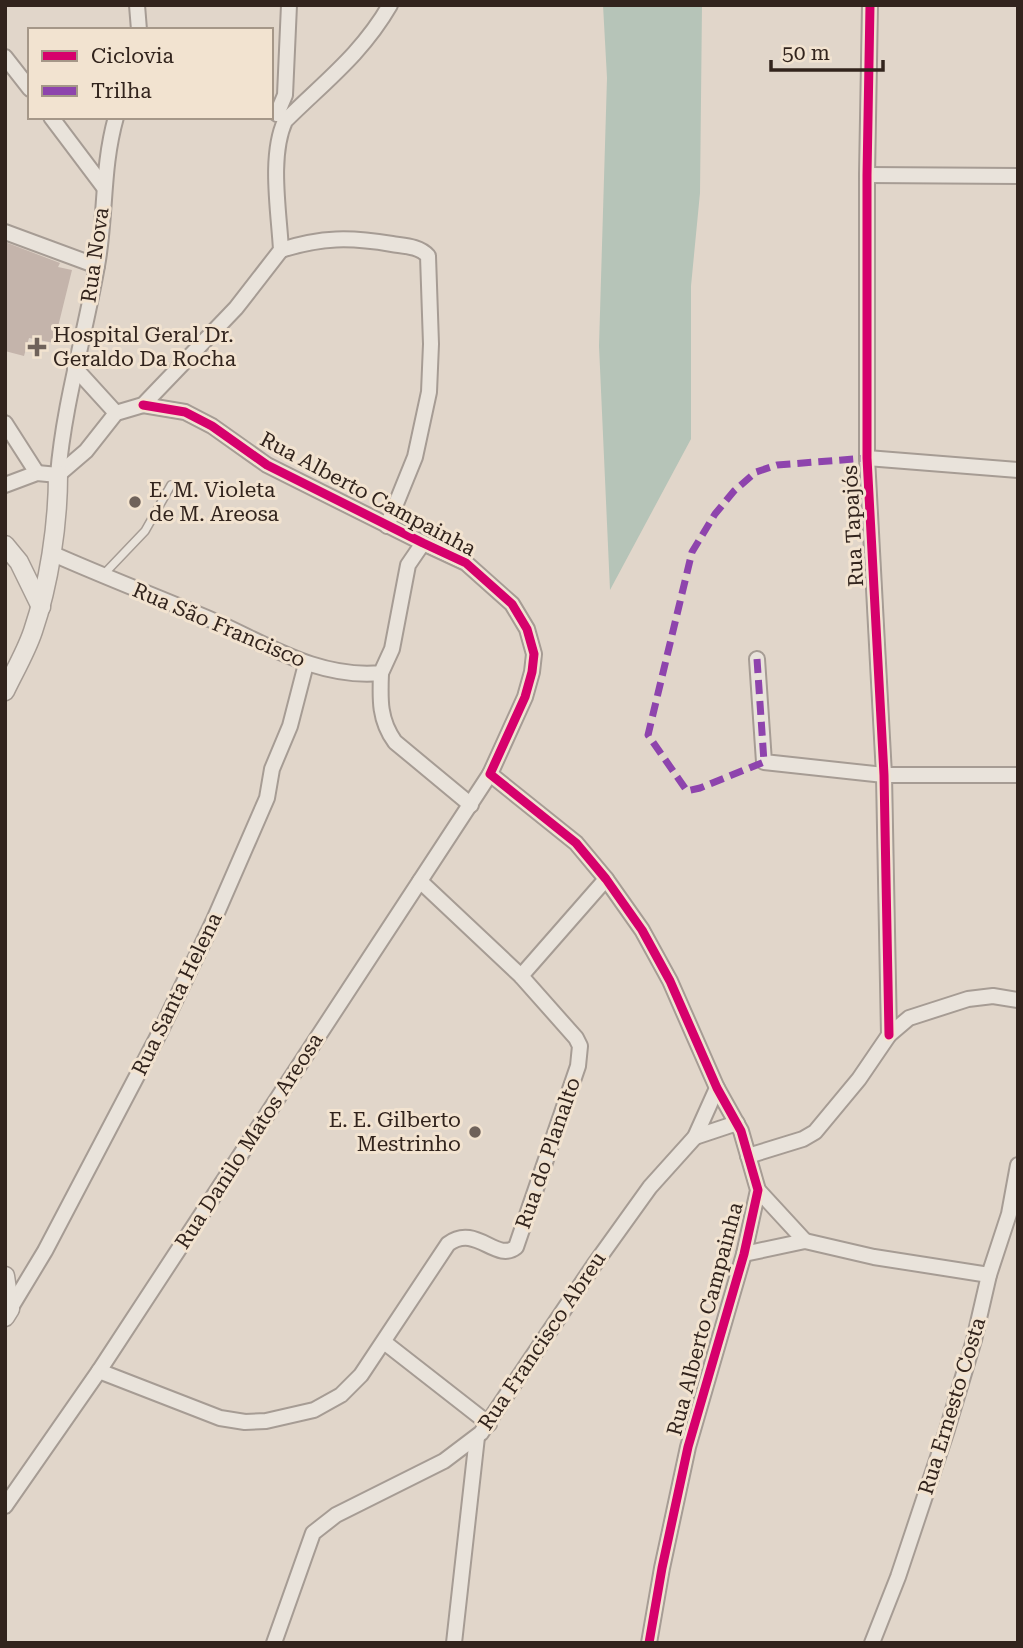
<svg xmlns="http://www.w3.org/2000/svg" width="1023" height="1648" font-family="'Roboto Serif',serif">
	<rect width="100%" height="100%" fill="#e1d6ca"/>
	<polygon fill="#b6c4b8" points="603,5 702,5 700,193 691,286 691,439 610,590 599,346 607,78"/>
	<polygon fill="#c4b4ab" points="5,242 60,263 58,267 72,270 54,343 29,338 24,356 5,351"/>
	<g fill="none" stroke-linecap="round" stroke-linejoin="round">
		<g stroke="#a69c94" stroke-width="10">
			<polyline id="service" points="103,575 145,531 171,485"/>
		</g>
		<g stroke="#a69c94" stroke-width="18">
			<g id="minor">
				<polyline points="137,5 139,30"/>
				<polyline points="870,5 867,175 867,458 884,775 889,1035"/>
				<polyline points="5,57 30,89"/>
				<polyline points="277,114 285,95 289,5"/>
				<polyline points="51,117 103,186"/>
				<polyline points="867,175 1018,176"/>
				<polyline points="5,232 97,266"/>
				<path d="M281,250C322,237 350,237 392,244C404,246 419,246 428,256L431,344L429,392L415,457L387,526"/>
				<polyline points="75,368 116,413"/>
				<polyline points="143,405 185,412 212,426 267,465 423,543 466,563 512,604 527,629 534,654 532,672 525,697 490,774 576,843 606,879 642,930 670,981 717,1088 741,1131 758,1190 744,1254 688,1447 662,1568 649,1643"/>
				<polyline points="5,423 37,473"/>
				<polyline points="867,458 1018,470"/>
				<path d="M58,475L86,451L116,413L143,405L236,308L281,250C279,212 269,156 285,121C324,82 361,55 390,5"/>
				<path d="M58,475C64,402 86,332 98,260C106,211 102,167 116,117"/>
				<polyline points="5,485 37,473 58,475"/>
				<path d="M51,553C105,577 160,598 214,621C268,645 319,679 381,673L392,649L408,565L423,543"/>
				<polyline points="757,659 764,762 884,775 1018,775"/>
				<path d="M381,673C380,699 379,720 395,742L471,805"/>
				<polyline points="521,976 606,879"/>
				<polyline points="695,1137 737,1123"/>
				<polyline points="748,1156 803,1139 815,1132 859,1079 889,1035 909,1018 968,999 993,996 1018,1000"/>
				<polyline points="758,1190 805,1241"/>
				<polyline points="744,1254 805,1241 874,1257 989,1275"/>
				<polyline points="10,1309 45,1251 160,1032 213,922 267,798 272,769 290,726 306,664"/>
				<polyline points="384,1342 489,1424"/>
				<path d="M99,1371L220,1418L245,1422L266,1421L314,1410L341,1395L361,1375L448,1244C476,1223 496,1263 516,1247L578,1066L580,1046L576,1038L521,976L420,881"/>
				<polyline points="5,1506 99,1371 490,774"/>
				<polyline points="274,1643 313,1533 336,1515 444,1461 481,1433 594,1265 650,1187 695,1137 717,1088"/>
				<polyline points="454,1643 477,1437"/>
				<polyline points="872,1643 898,1577 946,1433 974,1340 989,1275 1009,1214 1018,1165"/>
			</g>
		</g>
		<g stroke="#a69c94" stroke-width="21">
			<g id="tertiary">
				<polyline points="5,545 19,562 41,607"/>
				<path d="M5,691C14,672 26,652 33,631C49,584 58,525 58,475"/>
				<polyline points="5,1276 10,1309 5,1317"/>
			</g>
		</g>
		<use href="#service" stroke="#e9e3db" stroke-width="7"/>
		<use href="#minor" stroke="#e9e3db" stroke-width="14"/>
		<use href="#tertiary" stroke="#e9e3db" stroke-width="18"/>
		<polyline stroke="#8e44ad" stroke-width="7" stroke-dasharray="14 7" stroke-linecap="butt" points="757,659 764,762 700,788 687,791 648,735 692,552 715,514 734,491 756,472 777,465 867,458"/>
		<g stroke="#f2e3d0" stroke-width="13">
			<g id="cycleway">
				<polyline points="870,5 867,175 867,458 884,775 889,1035"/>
				<polyline points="143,405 185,412 212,426 267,465 423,543 466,563 512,604 527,629 534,654 532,672 525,697 490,774 576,843 606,879 642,930 670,981 717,1088 741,1131 758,1190 744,1254 688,1447 662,1568 649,1643"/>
			</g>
		</g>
		<use href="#cycleway" stroke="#d6006c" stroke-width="9"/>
	</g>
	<g fill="#6f625a" stroke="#f2e3d0" stroke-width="2.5">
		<path d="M33.5 336.5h7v7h7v7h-7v7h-7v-7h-7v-7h7z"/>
		<circle cx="135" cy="502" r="7"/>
		<circle cx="475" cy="1132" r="7"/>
	</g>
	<g text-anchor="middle" stroke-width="6" stroke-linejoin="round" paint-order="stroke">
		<g font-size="21" fill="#32241d" stroke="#f2e3d0">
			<text transform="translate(95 255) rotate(-82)" y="7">Rua Nova</text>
			<text transform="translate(368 494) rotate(28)" y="7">Rua Alberto Campainha</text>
			<text transform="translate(853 526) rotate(-93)" y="7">Rua Tapajós</text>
			<text transform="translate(219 625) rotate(23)" y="7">Rua São Francisco</text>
			<text transform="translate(177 994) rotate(-64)" y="7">Rua Santa Helena</text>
			<text transform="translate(249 1141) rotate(-57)" y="7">Rua Danilo Matos Areosa</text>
			<text transform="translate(548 1153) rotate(-71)" y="7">Rua do Planalto</text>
			<text transform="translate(705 1319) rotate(-75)" y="7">Rua Alberto Campainha</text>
			<text transform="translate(542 1341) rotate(-56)" y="7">Rua Francisco Abreu</text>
			<text transform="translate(952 1406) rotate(-73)" y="7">Rua Ernesto Costa</text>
		</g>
		<g font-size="21" fill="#32241d" stroke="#f2e3d0" text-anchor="start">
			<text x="53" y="342">Hospital Geral Dr.<tspan x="53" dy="24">Geraldo Da Rocha</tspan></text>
			<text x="149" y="497">E. M. Violeta<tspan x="149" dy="24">de M. Areosa</tspan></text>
			<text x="461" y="1127" text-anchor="end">E. E. Gilberto<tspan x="461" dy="24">Mestrinho</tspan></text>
		</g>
	</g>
	<rect width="1023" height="1648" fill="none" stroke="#32241d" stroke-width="14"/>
	<rect x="28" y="28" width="245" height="91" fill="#f2e3d0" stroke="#a59788" stroke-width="2"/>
	<rect x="42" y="51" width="35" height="10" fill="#d6006c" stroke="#a59788" stroke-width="2"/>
	<text x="91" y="63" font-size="21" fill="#32241d">Ciclovia</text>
	<rect x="42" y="86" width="35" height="10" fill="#8e44ad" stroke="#a59788" stroke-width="2"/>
	<text x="91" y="98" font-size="21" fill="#32241d">Trilha</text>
	<path d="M771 60v10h112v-10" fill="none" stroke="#32241d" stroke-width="3.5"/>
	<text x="782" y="60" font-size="21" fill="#32241d" stroke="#f2e3d0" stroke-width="5" paint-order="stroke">50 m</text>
</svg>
